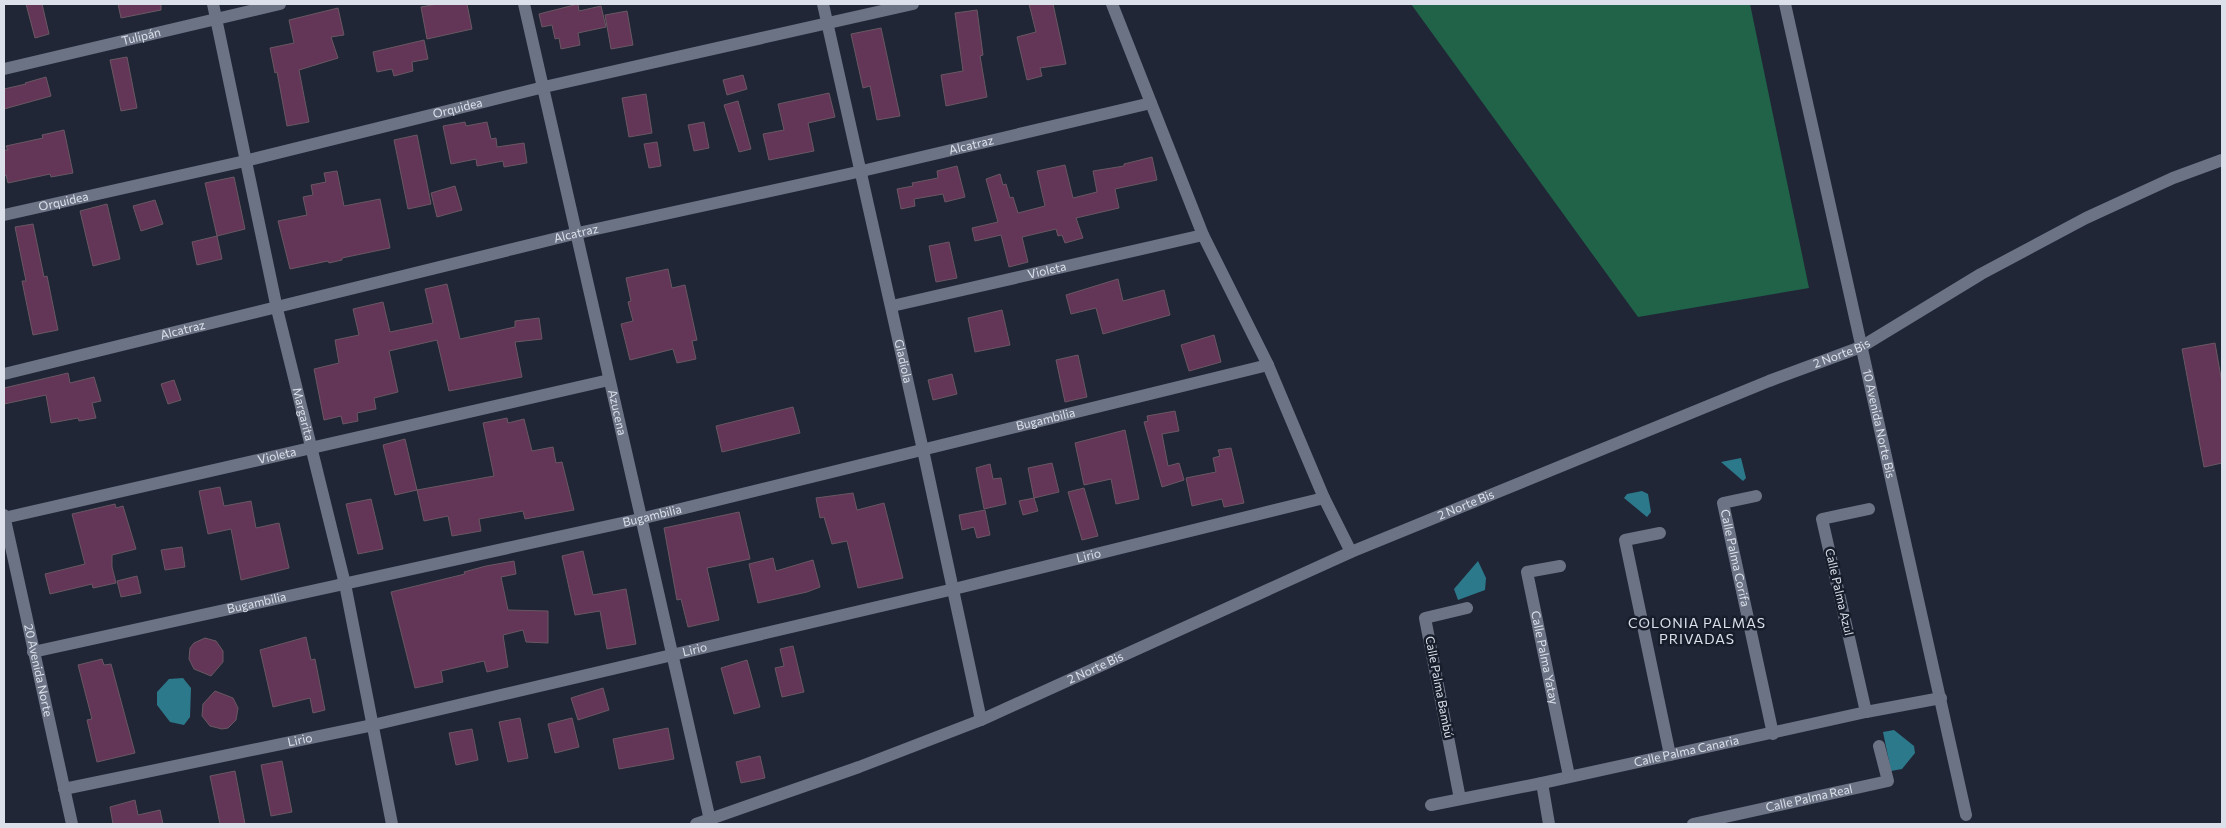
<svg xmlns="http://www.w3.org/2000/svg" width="2226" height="828" font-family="Commissioner,sans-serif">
	<rect width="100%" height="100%" fill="#202635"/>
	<polygon fill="#206349" points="1411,4 1750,4 1809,288 1638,317"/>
	<g fill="#2c798c">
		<polygon points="1741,458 1746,478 1743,481 1721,462"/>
		<polygon points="1642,491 1648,494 1651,512 1647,517 1624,498 1627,494"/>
		<polygon points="1478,561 1486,578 1485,590 1458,600 1454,589"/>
		<polygon points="183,678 191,688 190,717 184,725 170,722 157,705 157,692 169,679"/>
		<polygon points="1894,730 1914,746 1915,753 1902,769 1891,771 1883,732"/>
	</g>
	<g fill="#633657" stroke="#695763">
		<polygon points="26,4 42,4 49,34 35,38"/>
		<polygon points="118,4 161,4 161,10 121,18"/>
		<polygon points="437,4 467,4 472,29 427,39 421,7"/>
		<polygon points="578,4 579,11 601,6 606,27 578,33 580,45 561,49 559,38 555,39 552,25 542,27 539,14"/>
		<polygon points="1029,4 1053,4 1066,64 1040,68 1042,76 1027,80 1017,37 1036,32"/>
		<polygon points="338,8 344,35 331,37 338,58 299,70 309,122 287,126 277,72 275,73 270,48 294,43 289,20"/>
		<polygon points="977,10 983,55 980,56 987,97 946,106 941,75 963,71 955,13"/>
		<polygon points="627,11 633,45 611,49 605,15"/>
		<polygon points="881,28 900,116 877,120 870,86 863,88 851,34"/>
		<polygon points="424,40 428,59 412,62 413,71 394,76 392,69 377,72 373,52"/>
		<polygon points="127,57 137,108 121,111 110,60"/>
		<polygon points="743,75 747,89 727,95 723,80"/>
		<polygon points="46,77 51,96 4,109 4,89 26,84 25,83"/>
		<polygon points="829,93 835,117 808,123 814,151 769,160 763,134 784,130 778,104"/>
		<polygon points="646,94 652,133 629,137 622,98"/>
		<polygon points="738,101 751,149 739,152 724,105"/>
		<polygon points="465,122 466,126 487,122 491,139 496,138 497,147 524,143 527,163 504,167 503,161 477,166 476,159 451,164 443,126"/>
		<polygon points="704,122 709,148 694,151 688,125"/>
		<polygon points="64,130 73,173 51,177 50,174 8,183 6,175 4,176 4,150 8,150 6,146 43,138 42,135"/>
		<polygon points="417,135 431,204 408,209 394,140"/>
		<polygon points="657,142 661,166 649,168 644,144"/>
		<polygon points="1152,157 1157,180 1115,189 1119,208 1076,218 1083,238 1065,243 1062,235 1058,236 1056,229 1022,237 1028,262 1009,267 1001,235 975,241 972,228 998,222 986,179 1000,174 1003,185 1006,184 1010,198 1013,197 1018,213 1045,206 1037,171 1065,165 1073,198 1097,192 1093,171 1124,166 1124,164"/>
		<polygon points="957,166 965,197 945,202 943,194 914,199 915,206 901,209 897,189 913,186 912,183 938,178 937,171"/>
		<polygon points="337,171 344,206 380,199 390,248 342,258 342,260 329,263 328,261 290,269 278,221 307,215 303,197 313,195 311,185 326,182 324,173"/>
		<polygon points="234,177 245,229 217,236 205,183"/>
		<polygon points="455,186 462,210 437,217 431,193"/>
		<polygon points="155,200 163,224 141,231 133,206"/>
		<polygon points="107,204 120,259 93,266 80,211"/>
		<polygon points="33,224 44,277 47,276 58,330 33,335 22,281 26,281 15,227"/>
		<polygon points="217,236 222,259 197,265 192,242"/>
		<polygon points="949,242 957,278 936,282 929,246"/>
		<polygon points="668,269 672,288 685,285 697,340 692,341 696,359 677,363 673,349 630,360 621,324 633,321 628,302 631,301 626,278"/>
		<polygon points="1118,279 1123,301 1164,290 1170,315 1103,334 1096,308 1071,314 1066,295"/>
		<polygon points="447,284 460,339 515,327 515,321 539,318 542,339 515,342 522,377 449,391 437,340 389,351 398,392 374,398 376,409 357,413 358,421 343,424 341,416 324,420 314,369 339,363 335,340 359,335 353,309 383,302 390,332 433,323 425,289"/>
		<polygon points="1002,310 1010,345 975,352 968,318"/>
		<polygon points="1214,335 1221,362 1189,371 1181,345"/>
		<polygon points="2215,343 2222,383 2222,463 2204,467 2182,349"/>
		<polygon points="1078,355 1087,397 1065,402 1056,360"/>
		<polygon points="68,373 70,383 94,377 101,401 92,403 96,418 79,421 78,418 51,423 46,395 4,404 4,388"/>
		<polygon points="952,374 957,394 933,400 928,380"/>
		<polygon points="174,380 181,400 168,404 161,384"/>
		<polygon points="793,407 800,433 722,452 716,426"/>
		<polygon points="1175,411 1179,431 1162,434 1168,466 1179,463 1184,480 1162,487 1144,422 1148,421 1147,416"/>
		<polygon points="507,418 508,423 524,419 532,451 553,447 556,463 562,462 574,510 525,519 523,511 479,519 481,531 452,536 448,516 424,521 417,490 494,476 483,423"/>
		<polygon points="1125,430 1139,499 1116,504 1111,479 1084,485 1075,443"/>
		<polygon points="405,439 417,490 395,495 383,445"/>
		<polygon points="1231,448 1244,503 1224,507 1222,499 1192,506 1186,478 1216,472 1213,458 1220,456 1218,450"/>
		<polygon points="1052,463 1059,492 1034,498 1028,468"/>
		<polygon points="990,464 993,479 1001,478 1006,504 984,509 976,468"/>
		<polygon points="220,487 224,506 251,501 256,528 279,523 289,568 241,580 231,529 208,534 199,491"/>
		<polygon points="1084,488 1098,536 1082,540 1068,492"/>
		<polygon points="853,493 857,510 884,503 903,578 858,588 847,541 832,544 824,517 820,518 816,498"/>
		<polygon points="1034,498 1038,511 1023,515 1019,501"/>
		<polygon points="371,499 383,549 358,554 346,504"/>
		<polygon points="115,504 116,508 123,506 136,549 112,555 112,567 116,583 93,588 92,584 50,594 45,574 85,564 72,514"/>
		<polygon points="985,510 990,535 977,538 974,527 962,530 959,515"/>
		<polygon points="739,512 750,559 707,568 719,620 688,627 681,599 677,600 664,528"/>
		<polygon points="182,547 185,567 165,570 161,550"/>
		<polygon points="583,551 593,595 626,589 636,644 607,649 600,611 575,615 562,556"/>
		<polygon points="773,558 776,571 813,560 820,587 807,592 758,603 749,564"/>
		<polygon points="514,561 516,574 501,577 508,610 548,611 548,643 526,642 523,630 503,635 508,667 487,672 484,661 441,671 443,682 415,688 391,592 465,574 464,572 486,566"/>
		<polygon points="137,576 141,593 121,597 117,581"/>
		<polygon points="306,637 311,660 315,659 325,710 313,713 310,698 273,707 260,650"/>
		<polygon points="205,638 216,641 223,651 223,662 211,676 194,669 189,659 190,648 194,643"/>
		<polygon points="793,646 804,692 782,697 775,668 784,666 780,649"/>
		<polygon points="102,659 104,665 111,664 135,753 97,762 87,720 92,719 78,665"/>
		<polygon points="747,660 760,707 734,714 721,668"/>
		<polygon points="603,688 609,710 578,720 571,698"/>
		<polygon points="215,691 233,698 238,708 236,720 228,728 222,729 210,726 202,716 203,704"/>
		<polygon points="520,718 528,758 508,762 499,722"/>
		<polygon points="572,718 579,747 555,753 548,724"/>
		<polygon points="668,728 674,759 619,769 613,739"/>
		<polygon points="472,729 478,760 456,765 449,733"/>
		<polygon points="760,756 765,778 741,783 736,762"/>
		<polygon points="282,761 292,812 271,816 261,765"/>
		<polygon points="235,771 245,824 220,824 210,776"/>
		<polygon points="135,800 138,815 160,810 163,824 113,824 110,807"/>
	</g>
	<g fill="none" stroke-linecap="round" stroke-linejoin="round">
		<g stroke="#6b7385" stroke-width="12">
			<path id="s1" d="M213,4L277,309L345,584L392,824"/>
			<path id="s2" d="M524,4L710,820"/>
			<path id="s3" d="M823,4L923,450L981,720"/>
			<polyline points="1112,4 1203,235 1268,365 1324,498 1351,552"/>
			<path id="s4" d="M1785,4L1966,815"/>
			<path id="s5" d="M4,69L280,4"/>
			<path id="s6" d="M4,215L245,161L544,87L913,4"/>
			<path id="s7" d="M892,306L1203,235"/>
			<path id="s8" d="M4,374L578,233L862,171L1151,103"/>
			<path id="s9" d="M1756,496L1723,503L1773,734"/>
			<path id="s10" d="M4,515L72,824"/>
			<path id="s11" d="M4,518L609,380"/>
			<polyline points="1660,533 1625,540 1670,755"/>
			<path id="s12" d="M1560,566L1527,572L1569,776"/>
			<path id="s13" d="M33,652L640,519L1268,365"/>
			<polyline points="1866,712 1822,519 1869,509"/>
			<polyline points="1542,783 1549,824"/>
			<path id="s14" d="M64,789L373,725L954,589L1324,498"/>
			<polyline points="1460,799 1425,618 1467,608"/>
			<path id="s15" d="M1431,805L1542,783L1866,712L1941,698"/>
			<path id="s16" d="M696,824L859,767L981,720L1351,552L1769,381L1861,347L1981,274L2086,218L2173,178L2222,160"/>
			<path id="s17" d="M1693,824L1888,781L1879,746"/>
		</g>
	</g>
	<g text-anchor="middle" stroke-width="5" stroke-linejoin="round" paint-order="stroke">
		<g font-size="12" fill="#dbe0ea" stroke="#171d2b">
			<text dy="4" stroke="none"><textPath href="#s5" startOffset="141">Tulipán</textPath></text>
			<text dy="4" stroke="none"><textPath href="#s6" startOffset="466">Orquidea</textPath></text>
			<text dy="4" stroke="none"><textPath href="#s8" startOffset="994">Alcatraz</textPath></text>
			<text dy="4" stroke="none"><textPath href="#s6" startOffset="61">Orquidea</textPath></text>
			<text dy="4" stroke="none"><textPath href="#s8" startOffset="589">Alcatraz</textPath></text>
			<text dy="4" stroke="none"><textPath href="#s7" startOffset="159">Violeta</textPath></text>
			<text dy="4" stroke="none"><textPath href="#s8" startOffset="184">Alcatraz</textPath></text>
			<text dy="4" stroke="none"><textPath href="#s16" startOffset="1239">2 Norte Bis</textPath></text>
			<text dy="4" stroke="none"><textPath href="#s3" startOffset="366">Gladiola</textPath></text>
			<text dy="4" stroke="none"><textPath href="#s2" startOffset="419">Azucena</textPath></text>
			<text dy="4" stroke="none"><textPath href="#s1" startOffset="420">Margarita</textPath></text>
			<text dy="4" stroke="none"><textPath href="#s13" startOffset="1039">Bugambilia</textPath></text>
			<text dy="4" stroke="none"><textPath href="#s4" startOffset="430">10 Avenida Norte Bis</textPath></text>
			<text dy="4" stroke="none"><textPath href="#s11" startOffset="280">Violeta</textPath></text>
			<text dy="4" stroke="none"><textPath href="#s16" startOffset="834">2 Norte Bis</textPath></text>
			<text dy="4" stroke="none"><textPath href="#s13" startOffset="634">Bugambilia</textPath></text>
			<text dy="4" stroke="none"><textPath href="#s14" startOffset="1051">Lirio</textPath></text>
			<text dy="4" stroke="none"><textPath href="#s9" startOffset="90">Calle Palma Corifa</textPath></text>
			<text transform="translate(1839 592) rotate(77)" y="4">Calle Palma Azul</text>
			<text dy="4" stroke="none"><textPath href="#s13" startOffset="229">Bugambilia</textPath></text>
			<text dy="4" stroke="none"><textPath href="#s14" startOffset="646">Lirio</textPath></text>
			<text dy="4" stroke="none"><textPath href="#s12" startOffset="121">Calle Palma Yatay</textPath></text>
			<text dy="4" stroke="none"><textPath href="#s16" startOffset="429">2 Norte Bis</textPath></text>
			<text dy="4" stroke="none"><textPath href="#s10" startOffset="159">20 Avenida Norte</textPath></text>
			<text transform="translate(1439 687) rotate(79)" y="4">Calle Palma Bambú</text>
			<text dy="4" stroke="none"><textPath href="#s14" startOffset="241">Lirio</textPath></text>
			<text dy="4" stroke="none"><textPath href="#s15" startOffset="261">Calle Palma Canaria</textPath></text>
			<text dy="4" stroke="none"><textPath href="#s17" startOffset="119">Calle Palma Real</textPath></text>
		</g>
		<g font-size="14" letter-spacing="1" fill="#dbe0ea" stroke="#171d2b">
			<text x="1697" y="628">COLONIA PALMAS<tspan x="1697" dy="16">PRIVADAS</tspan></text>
		</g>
	</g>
	<rect width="2226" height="828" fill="none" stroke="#dbe0ea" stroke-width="10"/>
</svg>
